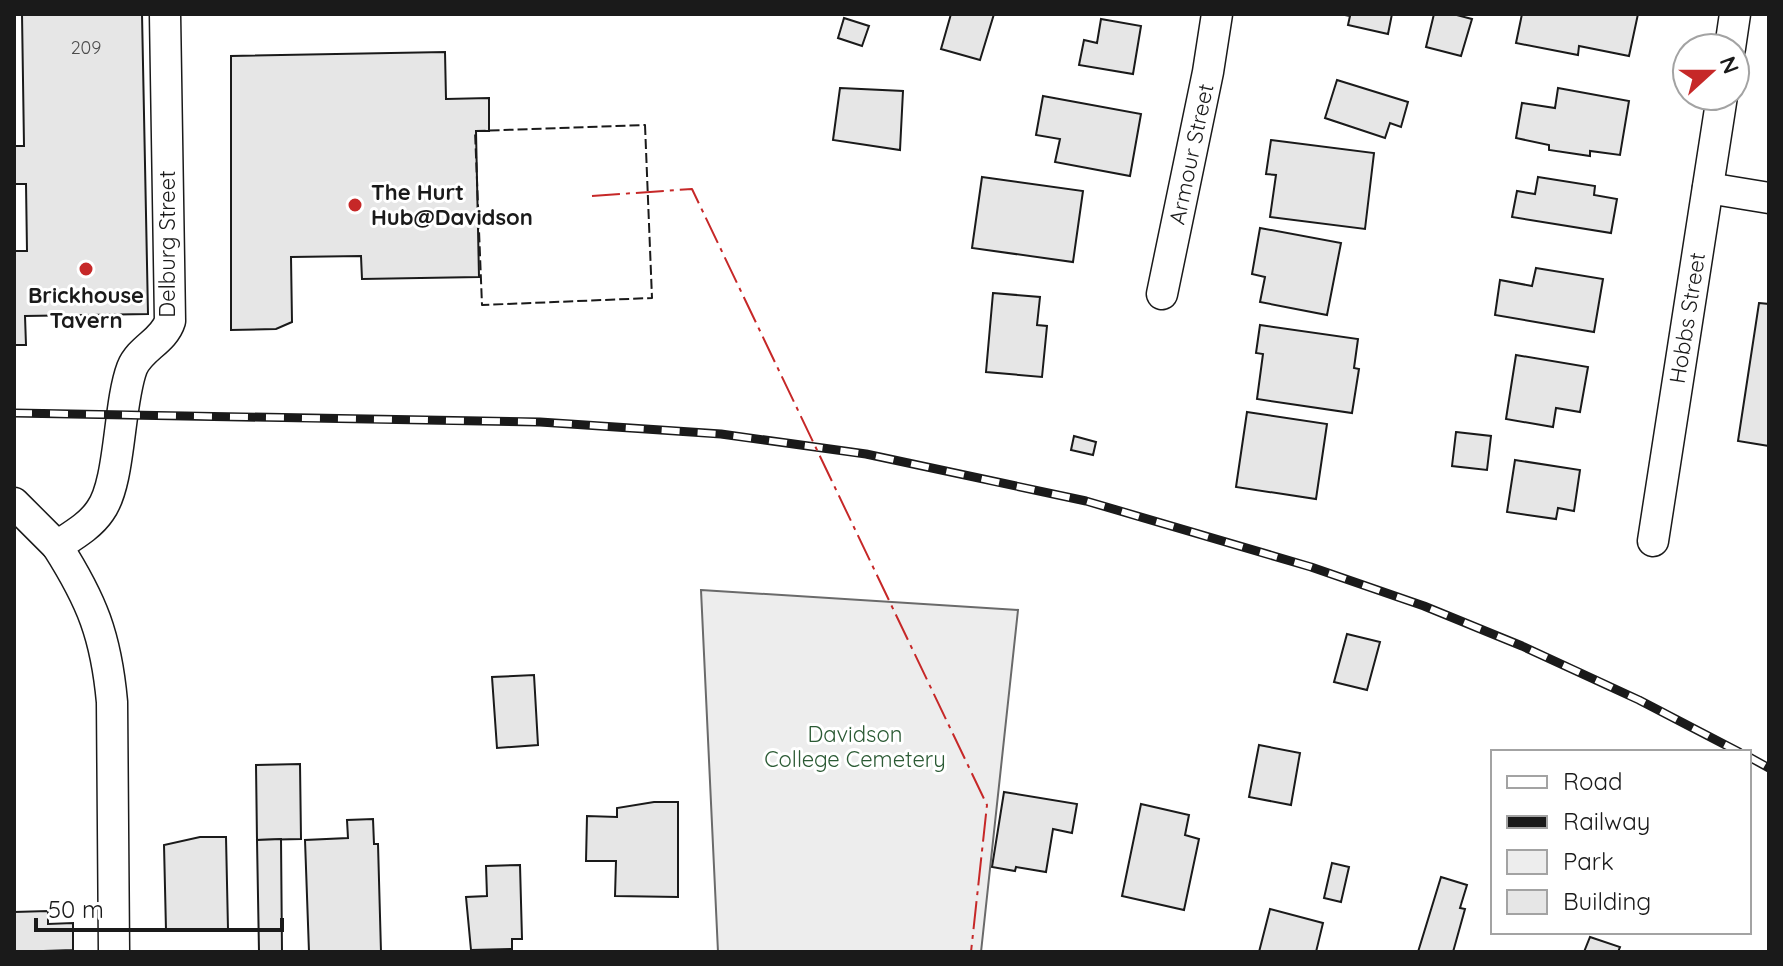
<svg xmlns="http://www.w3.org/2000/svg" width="1783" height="966" font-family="Quicksand,sans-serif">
	<rect width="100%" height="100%" fill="#fff"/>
	<polygon fill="#ededed" stroke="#6a6a6a" stroke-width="2" points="701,590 1018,610 981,952 718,952"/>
	<g fill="#e6e6e6" stroke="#1a1a1a" stroke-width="2">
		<polygon points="22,14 142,14 148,314 25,316 26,345 14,345 14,251 27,251 26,184 14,184 14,146 24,146"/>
		<polygon points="951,14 994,14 980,60 941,49"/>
		<polygon points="1340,14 1392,14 1388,34 1348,25 1350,16"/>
		<polygon points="1434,14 1453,14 1472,19 1461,56 1426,47"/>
		<polygon points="1522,14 1638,14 1629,56 1579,46 1578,55 1516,43"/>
		<polygon points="844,18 869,26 862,46 838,38"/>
		<polygon points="1101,19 1141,26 1133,74 1079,65 1084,40 1097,43"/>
		<polygon points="445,52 446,99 489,98 489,131 476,131 479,277 362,279 361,256 291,257 292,322 276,329 231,330 231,56"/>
		<polygon points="1337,80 1408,102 1401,127 1390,123 1385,138 1325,118"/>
		<polygon points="840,88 903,91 900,150 833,140"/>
		<polygon points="1558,88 1629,101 1620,155 1590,151 1590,156 1549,150 1549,145 1516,138 1522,103 1555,108"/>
		<polygon points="1043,96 1141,114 1130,176 1055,162 1060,139 1036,135"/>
		<polygon points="1271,140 1374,153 1365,229 1270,217 1276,175 1266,174"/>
		<polygon points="982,177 1083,191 1073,262 972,248"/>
		<polygon points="1538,177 1595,186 1594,195 1617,199 1611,233 1512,217 1517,191 1535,194"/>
		<polygon points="1260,228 1341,243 1327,315 1260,302 1265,277 1252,274"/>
		<polygon points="1536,268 1603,279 1594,332 1495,315 1500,280 1532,286"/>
		<polygon points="993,293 1040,297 1037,325 1047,326 1042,377 986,372"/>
		<polygon points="1759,303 1769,304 1769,446 1738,441"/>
		<polygon points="1260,325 1358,339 1354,368 1359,369 1352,413 1257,399 1263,354 1256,353"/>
		<polygon points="1516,355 1588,367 1580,412 1556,408 1553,427 1506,419"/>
		<polygon points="1247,412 1327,424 1316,499 1236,487"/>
		<polygon points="1456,432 1491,436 1487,470 1452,466"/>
		<polygon points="1074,436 1096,442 1093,455 1071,450"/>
		<polygon points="1515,460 1580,470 1574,511 1558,508 1556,519 1507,512"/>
		<polygon points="1347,634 1380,642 1367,690 1334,682"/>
		<polygon points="534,675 538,745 497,748 492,677"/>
		<polygon points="1259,745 1300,753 1291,805 1249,797"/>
		<polygon points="300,764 301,839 257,840 256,765"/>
		<polygon points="1004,792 1077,804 1072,833 1053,829 1046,872 1016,867 1015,871 992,867"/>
		<polygon points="654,802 678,802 678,897 615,896 616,861 586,861 587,816 617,817 617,808"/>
		<polygon points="1141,804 1189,815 1185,835 1199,839 1184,910 1122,896"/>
		<polygon points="373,819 374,844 378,844 381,952 309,952 305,840 348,838 347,820"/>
		<polygon points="200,837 226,837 228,929 166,930 164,845"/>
		<polygon points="281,839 282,952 259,952 257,840"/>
		<polygon points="1332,863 1349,867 1341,902 1324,898"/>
		<polygon points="520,865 522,939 512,939 512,949 471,950 466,897 487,896 486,866"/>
		<polygon points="1441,877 1467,885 1460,908 1465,909 1453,952 1418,952"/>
		<polygon points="1270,909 1323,923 1316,952 1259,952"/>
		<polygon points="48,911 48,924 73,923 73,950 14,952 14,912"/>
		<polygon points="1590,937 1620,947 1618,952 1584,952"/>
	</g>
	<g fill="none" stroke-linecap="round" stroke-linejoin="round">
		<g stroke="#1a1a1a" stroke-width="33">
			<g id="street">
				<polyline points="1730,48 1735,14"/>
				<polyline points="1708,188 1769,198"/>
				<polyline points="1162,294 1208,72 1217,14"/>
				<polyline points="14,503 57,546"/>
				<polyline points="1653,541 1722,96"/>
				<path d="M114,952L112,702C106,636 92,601 57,546C72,536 90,526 100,511C121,483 118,405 132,368C140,348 164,341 170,321L165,14"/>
			</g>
		</g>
		<use href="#street" stroke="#fff" stroke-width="30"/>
		<g stroke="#1a1a1a" stroke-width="9">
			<g id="rail">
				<polyline points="14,413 540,422 721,434 866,454 1086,501 1311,567 1424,606 1522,646 1639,700 1739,752"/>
				<polyline points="1749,757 1769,768"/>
			</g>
		</g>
		<use href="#rail" stroke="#fff" stroke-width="6" stroke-dasharray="18" stroke-linecap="butt"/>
		<polygon stroke="#1a1a1a" stroke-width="2" stroke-dasharray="10 4" stroke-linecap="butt" points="645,125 652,298 482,305 475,131"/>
		<polyline stroke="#c62828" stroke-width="2" stroke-dasharray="28 6 4 6" stroke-linecap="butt" points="592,196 692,189 987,805 971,952"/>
	</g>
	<g fill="#c62828" stroke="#fff" stroke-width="3">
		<circle cx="355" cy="205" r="8"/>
		<circle cx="86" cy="269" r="8"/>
	</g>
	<g text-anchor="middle" stroke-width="6" stroke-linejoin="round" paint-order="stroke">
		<g font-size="18" fill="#4d4d4d">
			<text x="86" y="54">209</text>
		</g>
		<g font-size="22" fill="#1a1a1a" stroke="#fff">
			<text transform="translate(1191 154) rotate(-78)" y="8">Armour Street</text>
			<text transform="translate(167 244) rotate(-90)" y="8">Delburg Street</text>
			<text transform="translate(1687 318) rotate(-81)" y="8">Hobbs Street</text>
		</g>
		<g font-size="22" font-weight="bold" fill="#1a1a1a" stroke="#fff" text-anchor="start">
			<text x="371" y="200">The Hurt<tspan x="371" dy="25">Hub@Davidson</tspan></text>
			<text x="86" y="303" text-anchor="middle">Brickhouse<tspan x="86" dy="25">Tavern</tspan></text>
		</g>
		<g font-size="22" fill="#2b5a34" stroke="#fff">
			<text x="855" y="742">Davidson<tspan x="855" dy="25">College Cemetery</tspan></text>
		</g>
	</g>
	<rect width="1783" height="966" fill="none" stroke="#1a1a1a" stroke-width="32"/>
	<rect x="1491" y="750" width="260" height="184" fill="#ffffff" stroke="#a3a3a3" stroke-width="2"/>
	<rect x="1507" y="776" width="40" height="12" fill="#ffffff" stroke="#a3a3a3" stroke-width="2"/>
	<text x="1563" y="790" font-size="24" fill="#1a1a1a">Road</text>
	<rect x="1507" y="816" width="40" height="12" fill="#1a1a1a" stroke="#a3a3a3" stroke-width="2"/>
	<text x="1563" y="830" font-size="24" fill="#1a1a1a">Railway</text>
	<rect x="1507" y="850" width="40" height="24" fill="#ededed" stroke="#a3a3a3" stroke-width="2"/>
	<text x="1563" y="870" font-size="24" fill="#1a1a1a">Park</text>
	<rect x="1507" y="890" width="40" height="24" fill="#e6e6e6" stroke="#a3a3a3" stroke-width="2"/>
	<text x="1563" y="910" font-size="24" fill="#1a1a1a">Building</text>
	<g transform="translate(1711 72) rotate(69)"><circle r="38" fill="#ffffff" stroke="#a3a3a3" stroke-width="2"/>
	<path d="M0-6L14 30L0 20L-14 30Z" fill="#c62828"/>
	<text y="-12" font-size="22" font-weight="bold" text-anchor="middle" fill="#1a1a1a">N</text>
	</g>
	<path d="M36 918v12h246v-12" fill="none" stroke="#1a1a1a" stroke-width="4"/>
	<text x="48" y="918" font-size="24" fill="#1a1a1a" stroke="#ffffff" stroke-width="6" paint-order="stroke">50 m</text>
</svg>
